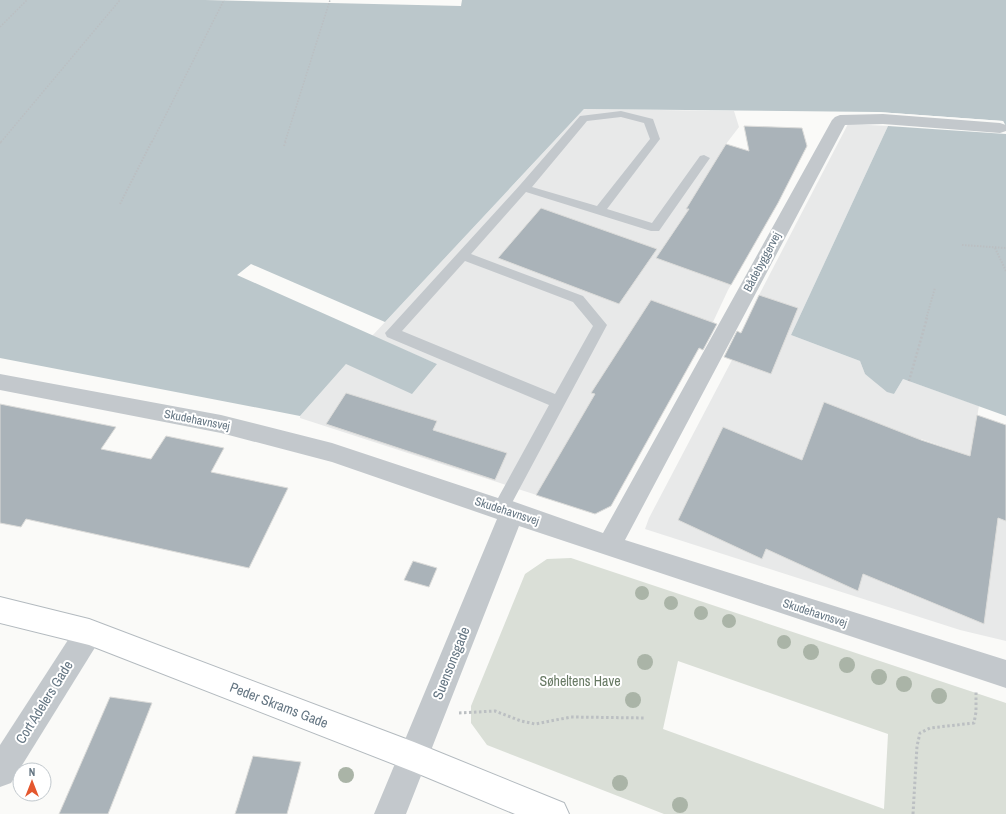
<svg xmlns="http://www.w3.org/2000/svg" width="1006" height="814" font-family="'Archivo Narrow',sans-serif">
	<rect width="100%" height="100%" fill="#fafaf8"/>
	<g fill="#e8e9e9">
		<polygon points="584,109 734,111 739,127 726,144 759,236 728,290 713,322 611,506 595,514 300,418 300,416 346,364 437,364 372,336"/>
		<polygon points="848,124 888,126 791,335 860,361 865,374 894,394 903,379 979,406 970,456 921,439 888,585 984,624 998,518 1006,521 1006,641 960,630 645,529 649,518 732,360 759,295"/>
	</g>
	<path fill="#dadfd7" fill-rule="evenodd" d="M571,558L1006,703V814H664L487,745L471,723V706L525,574L547,559ZM678,661L888,734L884,809L663,729Z"/>
	<g fill="#bbc7cb">
		<polygon points="0,0 205,0 461,6 462,0 1006,0 1006,126 1003,121 878,112 584,109 385,322 251,264 237,275 437,364 412,394 346,364 300,416 0,358"/>
		<polygon points="888,126 1006,134 1006,416 903,379 894,394 887,392 865,374 860,361 791,335"/>
	</g>
	<polygon fill="#fafaf8" points="878,112 1003,121 1006,128 1002,123 880,115"/>
	<g fill="#aab3b9" stroke="#dcdcda">
		<polygon points="744,126 802,128 807,146 778,203 731,285 656,258 689,209 686,209 726,144 749,151"/>
		<polygon points="541,208 657,249 619,304 498,258"/>
		<polygon points="759,295 798,308 771,374 724,357 737,331 741,333"/>
		<polygon points="651,300 717,324 703,350 699,348 611,506 595,514 536,495 595,394 591,393"/>
		<polygon points="346,393 437,421 433,430 507,453 495,480 326,424"/>
		<polygon points="824,402 921,440 970,456 977,415 1006,425 1006,521 998,518 984,624 863,574 858,591 766,549 762,559 678,520 723,427 802,460"/>
		<polygon points="0,404 116,427 101,449 151,459 166,436 224,448 211,472 288,488 249,568 26,519 21,527 0,523"/>
		<polygon points="413,561 437,568 429,587 404,580"/>
		<polygon points="110,697 152,703 108,814 59,814"/>
		<polygon points="253,756 301,762 287,814 235,814"/>
	</g>
	<g fill="none" stroke-linecap="round" stroke-linejoin="round">
		<g stroke="#b3babf" stroke-width="2">
			<polygon id="secondary" points="0,597 89,619 414,742 564,803 569,814 515,814 414,772 89,645 0,623"/>
		</g>
		<g stroke="#bbbfc2" stroke-width="1.5" stroke-dasharray="1.5 1.5" stroke-linecap="butt">
			<polyline points="0,27 27,0"/>
			<polyline points="1,142 120,0"/>
			<polyline points="152,142 224,0"/>
			<polyline points="285,142 330,0"/>
		</g>
		<g stroke="#bbbfc2" stroke-width="2" stroke-dasharray="1.5 1.5" stroke-linecap="butt">
			<polyline points="0,143 2,141"/>
			<polyline points="284,146 286,141"/>
			<polyline points="120,204 152,141"/>
			<polyline points="962,245 1006,248"/>
			<polyline points="995,248 1006,271"/>
			<polyline points="926,319 935,288"/>
		</g>
		<polyline stroke="#bbbfc2" stroke-width="2.5" stroke-dasharray="2 2" stroke-linecap="butt" points="909,381 927,318"/>
		<g stroke="#bbbfc2" stroke-width="3" stroke-dasharray="2.5 2.5" stroke-linecap="butt">
			<polyline points="459,713 495,711 521,721 535,724 571,717 646,718"/>
			<polyline points="913,814 917,746 920,733 930,728 974,723 976,712 976,691"/>
		</g>
		<path fill="#c3c8cc" fill-rule="evenodd" d="M621,111L653,119L660,139L607,209L652,223L700,156L704,155L710,158L659,231H651L526,192L471,254L583,296L607,325L506,514L500,516L494,514L492,509L549,405L387,337L385,333L520,185L580,116ZM621,117L644,123L650,139L597,206L532,187L587,121ZM465,261L573,302L593,326L555,394L402,331Z"/>
		<g fill="#c3c8cc" fill-rule="evenodd">
			<polygon points="883,114 1000,123 1006,125 1006,131 1000,133 883,124 845,125 625,540 1006,660 1006,688 519,526 406,814 374,814 497,519 332,462 221,433 0,390 0,374 221,415 332,443 510,502 512,501 603,533 832,120 835,117 840,115"/>
			<polygon points="89,619 99,623 103,632 99,641 11,783 0,787 0,745 79,623"/>
		</g>
		<use href="#secondary" fill="#fff" fill-rule="evenodd"/>
	</g>
	<g fill="#aab4a7">
		<circle cx="642" cy="593" r="7"/>
		<circle cx="671" cy="603" r="7"/>
		<circle cx="701" cy="613" r="7"/>
		<circle cx="729" cy="621" r="7"/>
		<circle cx="784" cy="642" r="7"/>
		<circle cx="811" cy="652" r="8"/>
		<circle cx="645" cy="662" r="8"/>
		<circle cx="847" cy="665" r="8"/>
		<circle cx="879" cy="677" r="8"/>
		<circle cx="904" cy="684" r="8"/>
		<circle cx="939" cy="696" r="8"/>
		<circle cx="633" cy="700" r="8"/>
		<circle cx="346" cy="775" r="8"/>
		<circle cx="620" cy="783" r="8"/>
		<circle cx="680" cy="805" r="8"/>
	</g>
	<g text-anchor="middle" stroke-width="4" stroke-linejoin="round" paint-order="stroke">
		<g font-size="12" fill="#657683" stroke="#fff">
			<text transform="translate(762 262) rotate(-62)" y="4">Bådebyggervej</text>
			<text transform="translate(197 420) rotate(11)" y="4">Skudehavnsvej</text>
			<text transform="translate(507 511) rotate(18)" y="4">Skudehavnsvej</text>
			<text transform="translate(815 613) rotate(18)" y="4">Skudehavnsvej</text>
		</g>
		<g font-size="14" fill="#657683" stroke="#fff">
			<text transform="translate(451 663) rotate(-68)" y="5">Suensonsgade</text>
			<text transform="translate(44 702) rotate(-58)" y="5">Cort Adelers Gade</text>
			<text transform="translate(279 705) rotate(21)" y="5">Peder Skrams Gade</text>
		</g>
		<g font-size="14" fill="#687a64" stroke="#fff">
			<text x="580" y="686">Søheltens Have</text>
		</g>
	</g>
	<g transform="translate(32 782)"><circle r="19" fill="#ffffff" stroke="#c1c8cd"/>
	<path d="M0-3L7 15L0 10L-7 15Z" fill="#e4572e"/>
	<text y="-6" font-size="11" font-weight="bold" text-anchor="middle" fill="#657683">N</text>
	</g>
</svg>
